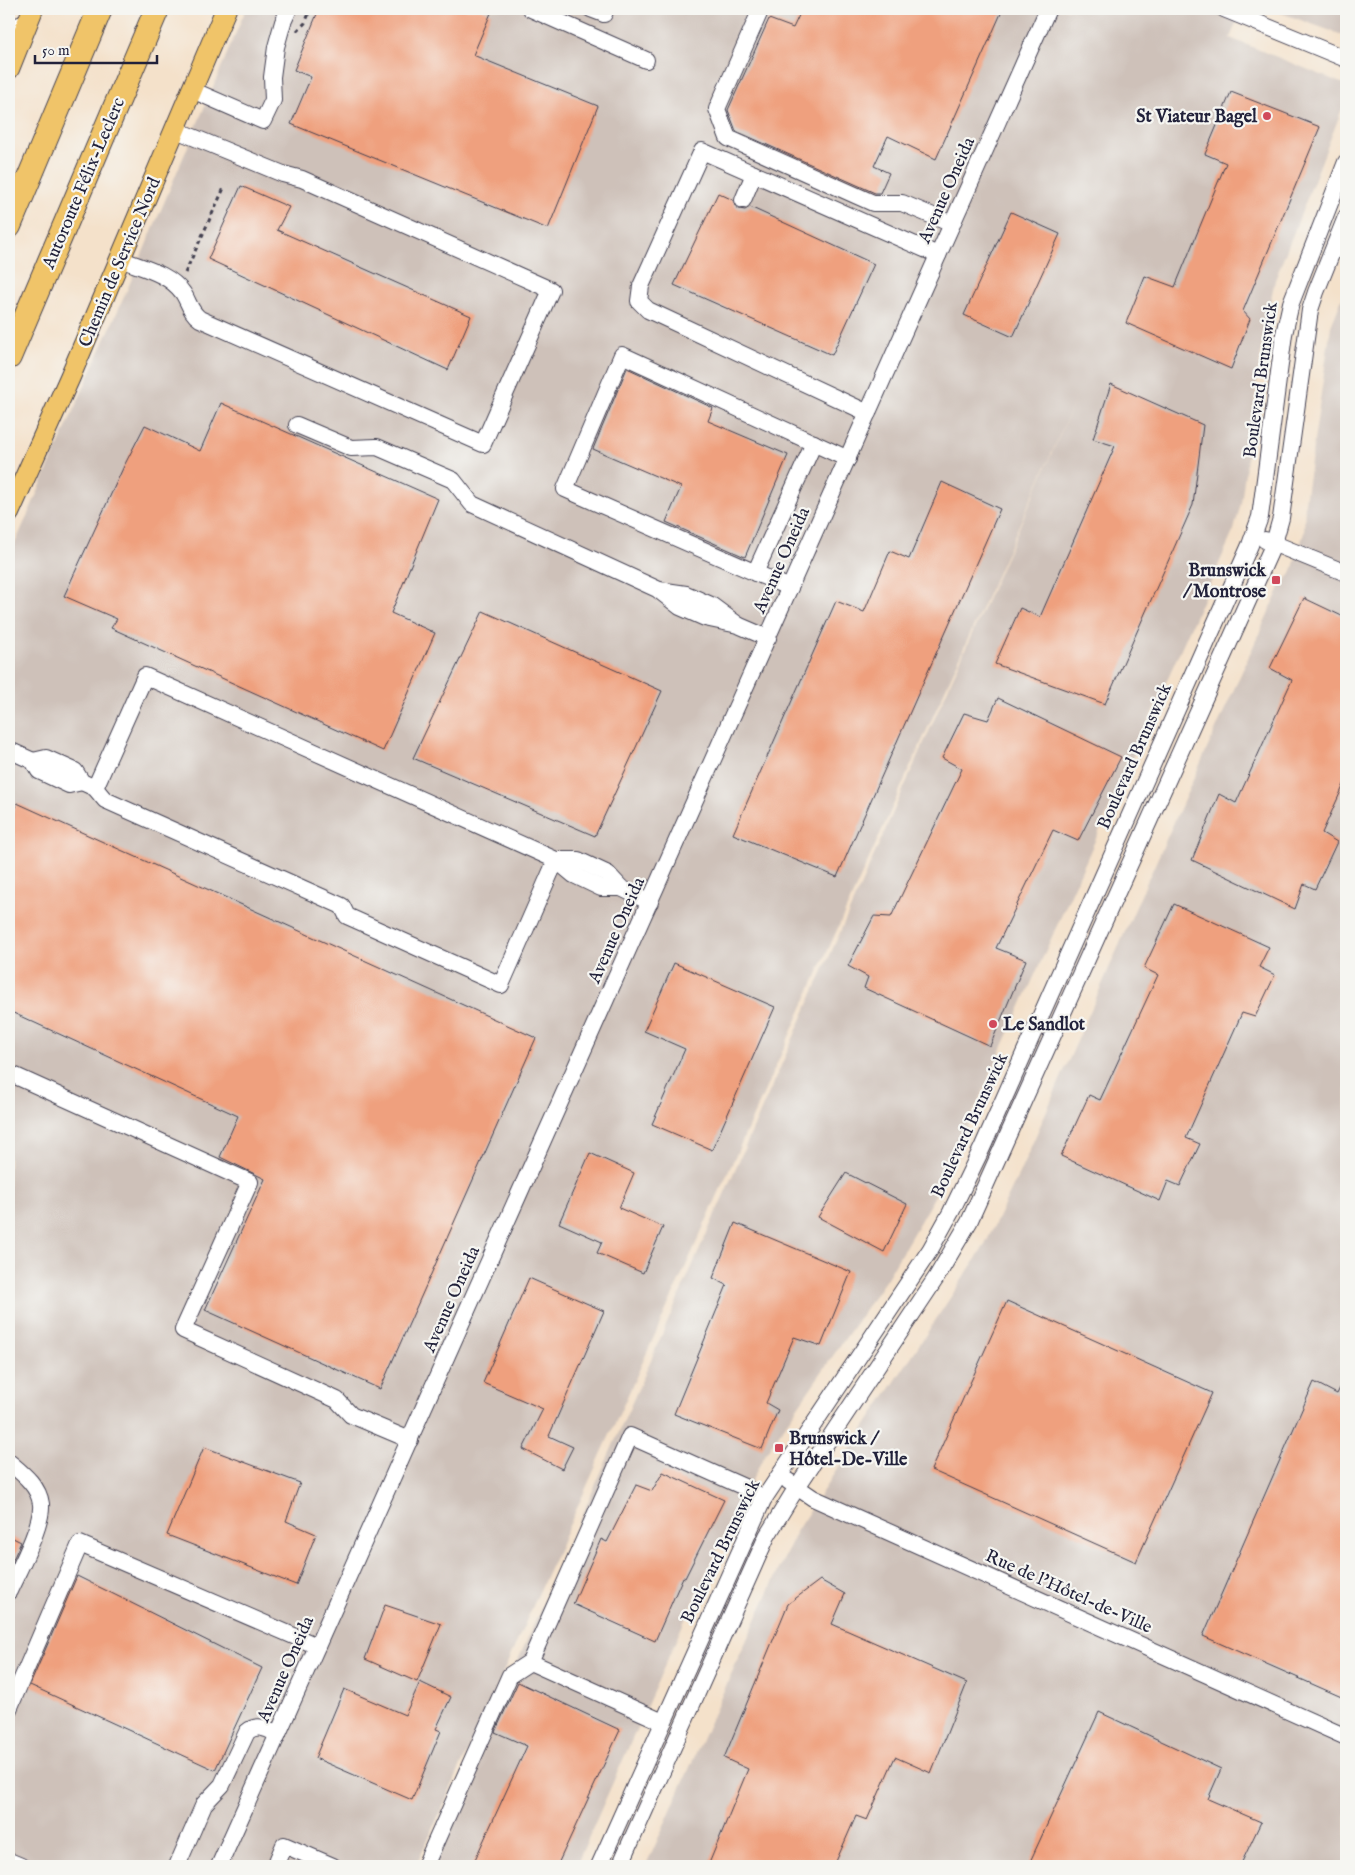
<svg xmlns="http://www.w3.org/2000/svg" width="1355" height="1875" font-family="'IM FELL English',serif">
	<rect width="100%" height="100%" fill="#f6f6f2"/>
	<filter id="ink" filterUnits="userSpaceOnUse"><feTurbulence type="fractalNoise" baseFrequency=".02" numOctaves="2"/><feDisplacementMap in="SourceGraphic" scale="10" xChannelSelector="R" yChannelSelector="G"/><feConvolveMatrix kernelMatrix="1 2 1 2 8 2 1 2 1" color-interpolation-filters="sRGB"/></filter>
	<filter id="wash" filterUnits="userSpaceOnUse"><feTurbulence type="fractalNoise" baseFrequency=".0096" numOctaves="4" result="noise"/><feDisplacementMap in="SourceGraphic" scale="20" xChannelSelector="R" yChannelSelector="G"/><feGaussianBlur stdDeviation="1.12" result="paint"/><feColorMatrix in="noise" values="0 0 0 0 0 0 0 0 0 0 0 0 0 0 0 0 0 1.4 0 .05"/><feComposite in="paint" operator="in"/></filter>
	<g filter="url(#wash)">
		<rect width="100%" height="100%" fill="#f4e1ca"/>
		<g fill="#cec1b9">
			<polygon points="246,9 1242,9 1230,38 1346,85 1346,99 1275,280 1264,331 1241,503 1234,530 940,1187 887,1278 765,1454 703,1579 576,1866 427,1866 1079,392 416,1866 9,1866 9,557 127,290"/>
			<polygon points="1270,9 1346,9 1346,36 1345,36"/>
			<polygon points="1346,289 1346,1866 646,1866 737,1661 797,1530 985,1245 1019,1174 1142,893 1281,585 1291,574 1304,533 1305,502 1331,326"/>
		</g>
		<g id="blocks">
			<g fill="#efa07e">
				<polygon points="319,9 480,9 491,13 473,55 598,106 548,229 291,124 311,77 294,70"/>
				<polygon points="802,9 1003,9 936,159 888,136 874,166 889,173 880,193 875,193 736,131 728,110 769,19 793,28"/>
				<polygon points="1231,92 1320,127 1243,311 1250,319 1231,369 1126,323 1145,276 1175,287 1226,163 1205,154"/>
				<polygon points="241,186 289,207 277,230 471,316 448,370 208,259"/>
				<polygon points="718,193 733,200 735,206 739,209 745,210 750,207 874,264 832,355 674,285"/>
				<polygon points="1011,212 1060,234 1013,337 964,315"/>
				<polygon points="627,368 713,408 708,421 788,455 745,557 666,522 681,487 593,449"/>
				<polygon points="1111,384 1203,425 1193,505 1105,704 995,664 1020,608 1040,617 1115,446 1093,439"/>
				<polygon points="221,403 438,499 391,613 435,633 383,751 111,628 117,619 64,596 124,466 145,425 200,451"/>
				<polygon points="942,482 1000,509 837,877 733,834 836,601 864,612 890,551 909,559"/>
				<polygon points="1304,598 1346,618 1346,780 1322,833 1337,842 1315,889 1304,884 1295,909 1192,860 1219,794 1236,803 1292,680 1270,668"/>
				<polygon points="483,611 662,691 595,836 413,758"/>
				<polygon points="998,698 1121,757 1078,841 1053,830 996,948 1026,960 990,1046 864,988 868,977 848,966 874,916 891,917 962,769 942,758 964,713 988,720"/>
				<polygon points="17,803 536,1038 380,1389 205,1310 265,1179 220,1157 238,1116 9,1011 9,823"/>
				<polygon points="1174,904 1269,947 1259,967 1275,975 1255,1017 1242,1013 1186,1138 1200,1144 1180,1186 1168,1181 1160,1201 1061,1156 1089,1095 1100,1100 1158,975 1144,968"/>
				<polygon points="674,963 775,1007 712,1150 652,1124 685,1049 644,1031"/>
				<polygon points="590,1153 634,1173 619,1208 663,1227 643,1273 597,1253 602,1242 559,1223"/>
				<polygon points="846,1173 907,1204 884,1252 818,1217"/>
				<polygon points="735,1223 851,1272 821,1346 794,1337 766,1403 778,1410 762,1449 674,1414 727,1285 713,1278"/>
				<polygon points="529,1278 604,1311 549,1436 573,1447 562,1469 523,1449 543,1409 483,1383"/>
				<polygon points="1007,1301 1212,1393 1136,1562 931,1470"/>
				<polygon points="1346,1376 1346,1699 1203,1636 1314,1382 1337,1394"/>
				<polygon points="204,1447 300,1483 286,1521 316,1534 296,1585 167,1535"/>
				<polygon points="663,1472 724,1500 685,1578 683,1577 655,1641 573,1604 601,1539 607,1542 636,1485 652,1491"/>
				<polygon points="9,1536 21,1542 9,1568"/>
				<polygon points="77,1576 262,1668 215,1770 30,1685"/>
				<polygon points="820,1580 845,1594 832,1624 967,1683 931,1773 895,1757 867,1820 856,1816 834,1866 708,1866 748,1769 724,1758 788,1604"/>
				<polygon points="385,1605 441,1624 417,1682 365,1659"/>
				<polygon points="420,1682 451,1697 436,1729 441,1731 412,1800 315,1758 344,1689 405,1715"/>
				<polygon points="518,1682 620,1730 557,1866 472,1866 527,1746 495,1732"/>
				<polygon points="1099,1712 1221,1769 1208,1799 1261,1822 1240,1866 1028,1866"/>
			</g>
		</g>
	</g>
	<g filter="url(#ink)">
		<use href="#blocks" fill-opacity="0" stroke="#423f50" stroke-width="1"/>
		<g fill="none" stroke-linecap="round" stroke-linejoin="round">
			<g stroke="#423f50" stroke-width="18">
				<g id="minor">
					<polyline points="531,9 646,60"/>
					<polyline points="591,9 604,14 606,9"/>
					<polyline points="761,9 717,109 728,138 873,203 902,203 952,224"/>
					<polyline points="1224,9 1346,59"/>
					<polyline points="9,28 27,23"/>
					<polyline points="192,90 263,121 273,100 272,77 276,47 283,22 289,9"/>
					<polyline points="743,200 754,174"/>
					<path d="M120,259C142,268 169,273 183,293C189,302 190,312 200,319L483,444L551,290L302,179L283,174L176,130"/>
					<polyline points="868,413 648,310 639,301 641,286 702,151 938,255"/>
					<polyline points="297,425 351,448 377,447 453,480 472,504 657,589 680,607 705,618 738,625"/>
					<polyline points="1265,540 1346,573"/>
					<polyline points="755,573 814,443"/>
					<polyline points="790,588 565,489 622,355 848,459"/>
					<polyline points="659,590 686,594 711,605 738,625 768,638"/>
					<polyline points="9,750 33,761 39,771 69,785 82,782"/>
					<polyline points="33,761 46,758 75,771 82,782 95,788 105,800 342,906 347,916 501,985 556,860"/>
					<polyline points="95,788 145,676 556,860 574,875 601,888 621,888"/>
					<polyline points="556,860 578,860 608,874 621,888 650,902"/>
					<polyline points="9,1073 250,1182 183,1330 337,1400 351,1415 410,1440"/>
					<path d="M9,1462C22,1473 39,1486 41,1504C43,1525 18,1571 9,1591"/>
					<polyline points="788,1481 813,1498 873,1525 1346,1737"/>
					<polyline points="530,1662 663,1722"/>
					<polyline points="9,1709 80,1544 317,1646"/>
					<polyline points="9,1861 21,1866"/>
					<path d="M177,1866L204,1804L222,1785L247,1732C257,1723 267,1729 278,1734"/>
					<polyline points="219,1866 1048,9"/>
					<polyline points="275,1866 284,1845 333,1866"/>
					<polyline points="425,1866 510,1675 530,1662 630,1436 744,1487 764,1498"/>
					<polyline points="599,1866 763,1500 930,1250 951,1212 982,1148 1250,545 1260,517 1262,502 1284,334 1291,303 1346,162"/>
					<polyline points="620,1866 767,1536 797,1487 936,1278 969,1222 1274,543 1281,518 1310,310 1316,292 1346,217"/>
				</g>
			</g>
			<g stroke="#423f50" stroke-width="22">
				<g id="major">
					<polyline points="9,69 33,9"/>
					<polyline points="9,513 70,377 226,9"/>
				</g>
			</g>
			<g stroke="#423f50" stroke-width="26">
				<g id="highway">
					<polyline points="9,226 100,9"/>
					<polyline points="9,357 157,9"/>
				</g>
			</g>
			<g stroke="#423f50" stroke-width="3" stroke-dasharray="4 4" stroke-linecap="butt">
				<polyline points="297,31 305,23 311,9"/>
				<polyline points="185,273 224,188"/>
			</g>
			<use href="#minor" stroke="#fff" stroke-width="16"/>
			<use href="#major" stroke="#f0c469" stroke-width="20"/>
			<use href="#highway" stroke="#f0c469" stroke-width="24"/>
		</g>
	</g>
	<g fill="#d1495b" stroke="#f6f6f2" stroke-width="2">
		<circle cx="1267" cy="116" r="5"/>
		<rect x="1271" y="575" width="10" height="10" rx="2.5"/>
		<circle cx="993" cy="1024" r="5"/>
		<rect x="774" y="1443" width="10" height="10" rx="2.5"/>
	</g>
	<g text-anchor="middle" stroke-width="4.5" stroke-linejoin="round" paint-order="stroke">
		<g font-size="18" font-weight="bold" fill="#22223b" stroke="#f6f6f2" text-anchor="end">
			<text x="1257" y="122">St Viateur Bagel</text>
			<text x="1266" y="576">Brunswick<tspan x="1266" dy="21">/ Montrose</tspan></text>
			<text x="1003" y="1030" text-anchor="start">Le Sandlot</text>
			<text x="789" y="1444" text-anchor="start">Brunswick /<tspan x="789" dy="21">Hôtel-De-Ville</tspan></text>
		</g>
		<g font-size="18" fill="#22223b" stroke="#f6f6f2">
			<text transform="translate(83 183) rotate(-67)" y="6">Autoroute Félix-Leclerc</text>
			<text transform="translate(946 190) rotate(-66)" y="6">Avenue Oneida</text>
			<text transform="translate(119 262) rotate(-67)" y="6">Chemin de Service Nord</text>
			<text transform="translate(1260 380) rotate(-82)" y="6">Boulevard Brunswick</text>
			<text transform="translate(781 560) rotate(-66)" y="6">Avenue Oneida</text>
			<text transform="translate(1134 756) rotate(-66)" y="6">Boulevard Brunswick</text>
			<text transform="translate(616 930) rotate(-66)" y="6">Avenue Oneida</text>
			<text transform="translate(969 1125) rotate(-65)" y="6">Boulevard Brunswick</text>
			<text transform="translate(451 1299) rotate(-66)" y="6">Avenue Oneida</text>
			<text transform="translate(720 1551) rotate(-64)" y="6">Boulevard Brunswick</text>
			<text transform="translate(1069 1591) rotate(24)" y="6">Rue de l'Hôtel-de-Ville</text>
			<text transform="translate(285 1669) rotate(-66)" y="6">Avenue Oneida</text>
		</g>
	</g>
	<rect width="1355" height="1875" fill="none" stroke="#f6f6f2" stroke-width="30"/>
	<path d="M35 55v8h122v-8" fill="none" stroke="#22223b" stroke-width="2.5"/>
	<text x="42" y="55" font-size="15" fill="#22223b" stroke="#f6f6f2" stroke-width="4" paint-order="stroke">50 m</text>
</svg>
